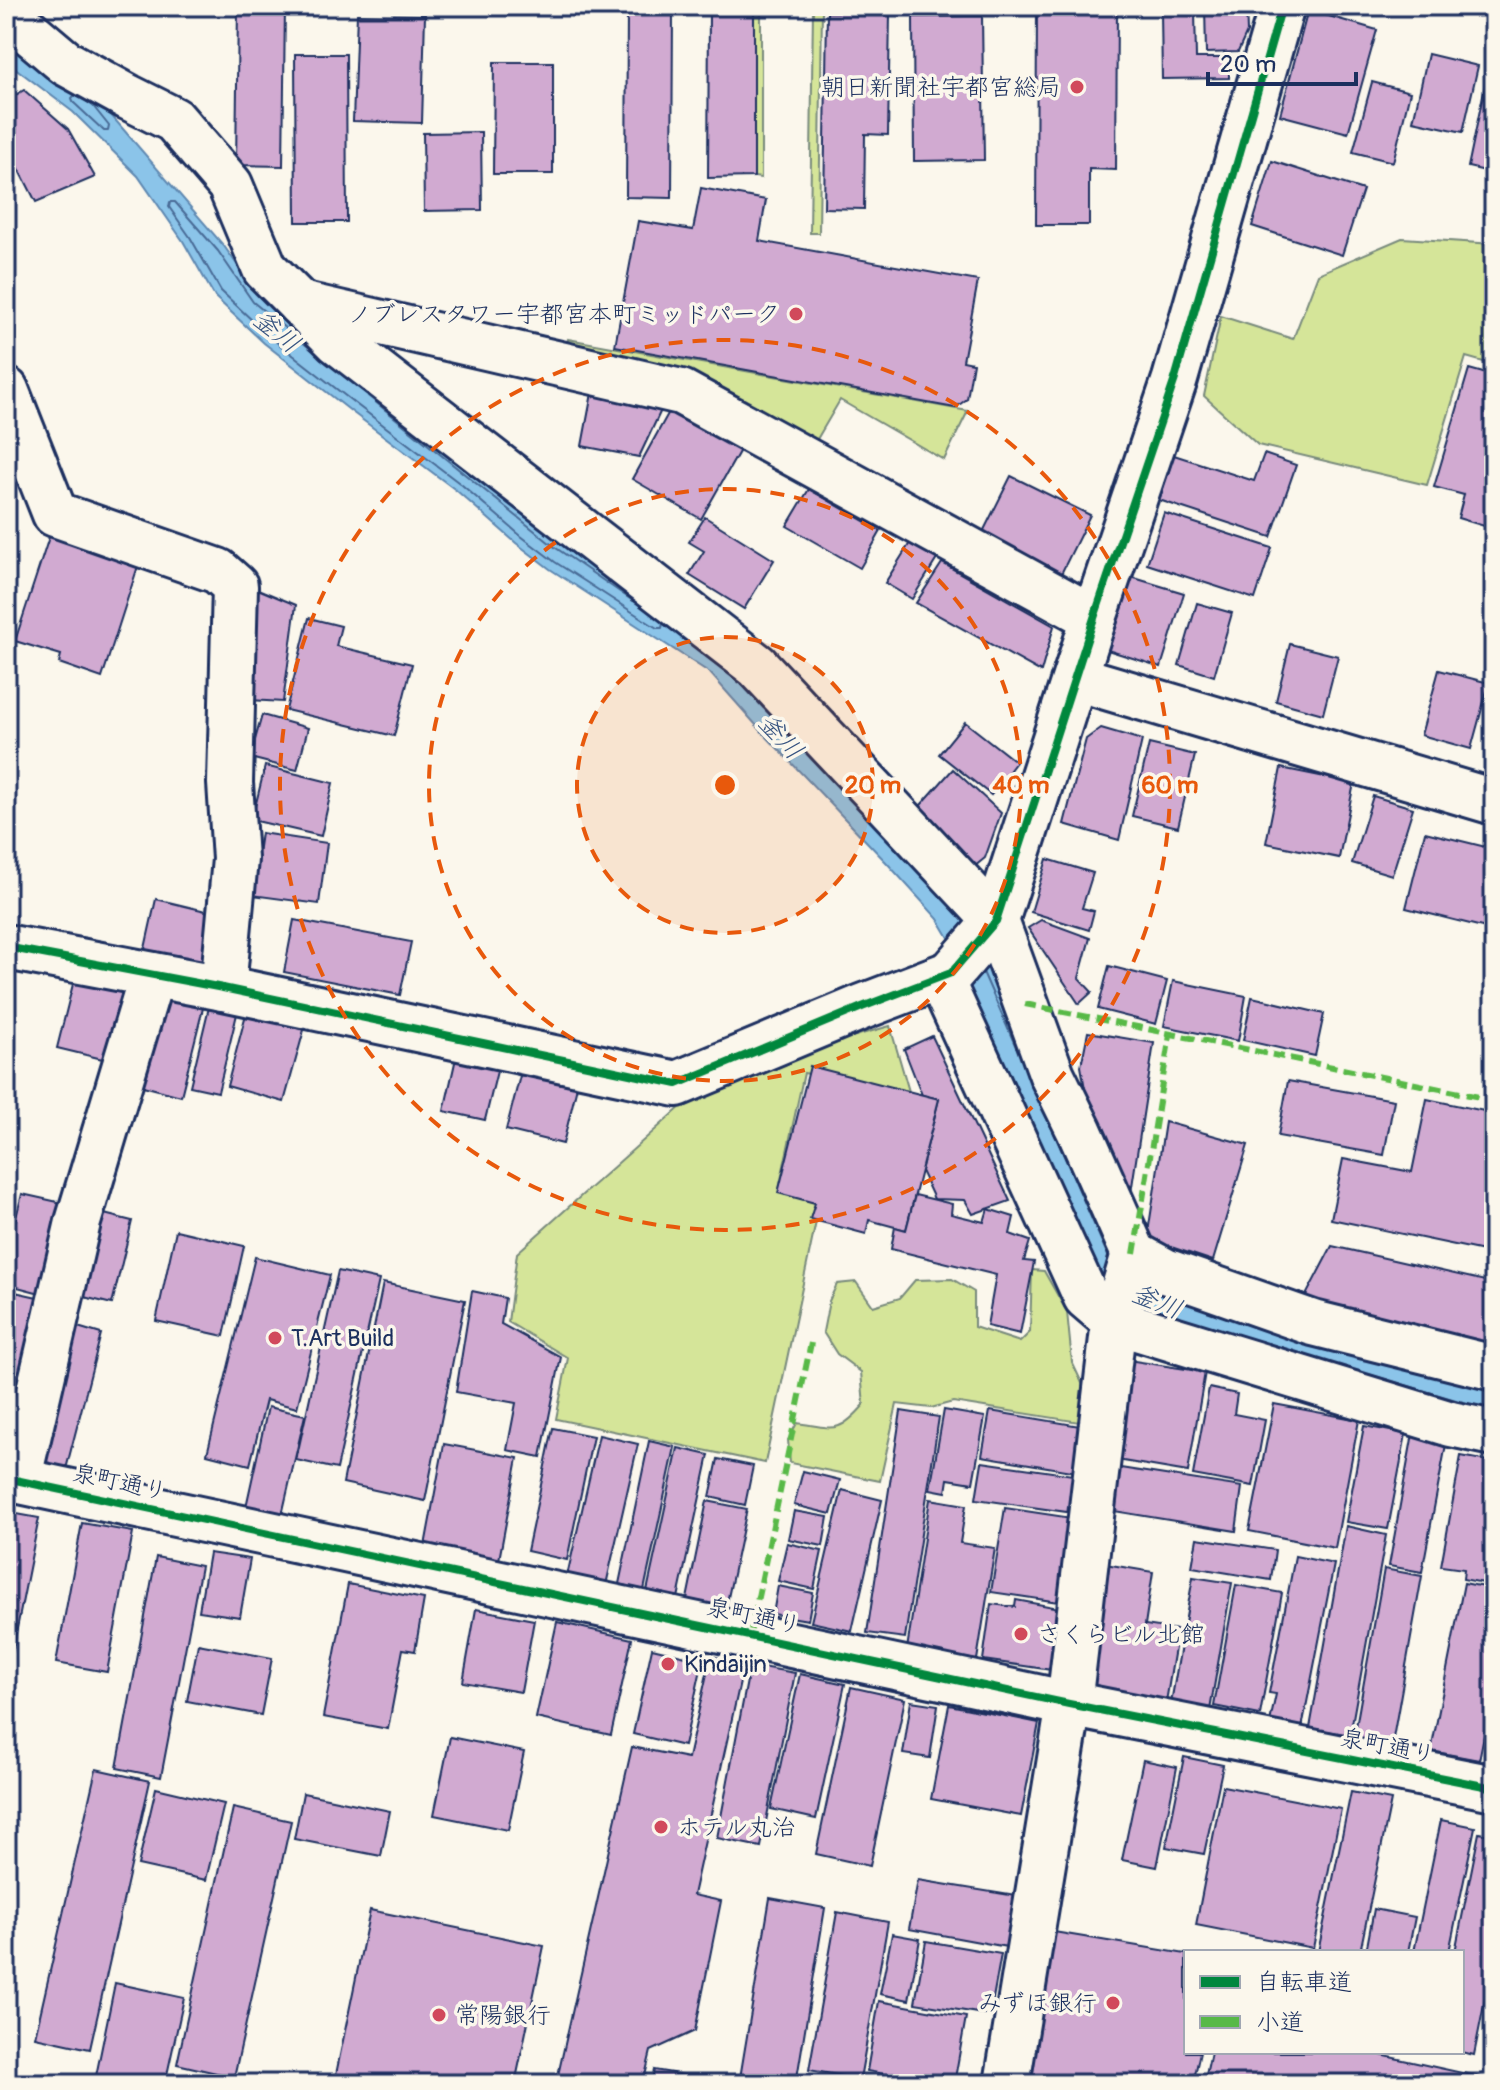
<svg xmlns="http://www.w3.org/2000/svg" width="1500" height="2090" font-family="Pangolin,'Klee One',sans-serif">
	<rect width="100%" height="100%" fill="#fbf7ec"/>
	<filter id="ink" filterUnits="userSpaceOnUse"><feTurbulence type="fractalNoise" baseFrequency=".0125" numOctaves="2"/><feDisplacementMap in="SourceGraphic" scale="16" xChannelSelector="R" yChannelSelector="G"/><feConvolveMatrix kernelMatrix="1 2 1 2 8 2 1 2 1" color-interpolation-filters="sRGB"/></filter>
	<g filter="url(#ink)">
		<g fill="#d5e599" stroke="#788a7c" stroke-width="2">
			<polygon points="822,8 819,233 810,233 813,9"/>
			<polygon points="754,9 761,9 761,178 754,177"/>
			<polygon points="1402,238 1494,244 1494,365 1466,357 1427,485 1258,445 1204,396 1221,316 1293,339 1318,274"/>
			<polygon points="568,339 968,411 944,460 840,400 813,446 565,351"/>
			<polygon points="890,1026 910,1095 804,1073 779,1189 821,1198 765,1463 556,1419 568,1358 508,1322 517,1253 692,1097 763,1062"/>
			<path d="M1032,1270L1044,1271L1067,1312L1072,1362L1089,1398L1079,1422L953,1402L931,1408L897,1404L880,1481L790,1463L788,1440L797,1423C833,1428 838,1435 864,1405L861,1372L837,1354L823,1332L829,1301L837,1284L856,1282L873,1306L900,1298L915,1280L952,1279L974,1292V1327L1020,1342L1030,1332Z"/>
		</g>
		<polygon fill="#8bc4e9" stroke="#5e88b1" stroke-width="2" points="6,29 98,100 224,246 259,296 561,541 728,663 968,925 994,976 1114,1250 1494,1380 1494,1418 1140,1314 1100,1290 969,1001 951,941 938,919 887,863 764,734 710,673 550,569 516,543 457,491 352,412 264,343 215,297 183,241 138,176 73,112 6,61"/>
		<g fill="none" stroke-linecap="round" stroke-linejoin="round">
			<g stroke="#486b96" stroke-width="2">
				<polyline points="75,95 72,98 73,102 104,131 108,131 109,126 93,106 86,101"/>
				<polyline points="312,350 253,302 218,251 175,202 170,202 169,207 190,237 221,291 270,337 357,405 462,485 521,536 555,562 657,628 662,628 663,623"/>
				<polyline points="368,396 556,548 633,601"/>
				<polyline points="983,972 1016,1047"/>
				<polyline points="1054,1133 1108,1256"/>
				<polyline points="1368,1374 1466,1403"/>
			</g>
		</g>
		<g fill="#d1aad1" stroke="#1b2f5e" stroke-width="2">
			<polygon points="238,6 285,6 283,166 236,165"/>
			<polygon points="1037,6 1117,6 1116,170 1089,169 1089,225 1036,225"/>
			<polygon points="1205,6 1246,6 1247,32 1238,52 1206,53"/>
			<polygon points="627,8 673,9 672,198 626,197"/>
			<polygon points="709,9 754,9 754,177 708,178"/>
			<polygon points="1308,10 1377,30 1348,133 1280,115"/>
			<polygon points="1161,11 1195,11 1196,58 1229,58 1229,78 1162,79"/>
			<polygon points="827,12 890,13 888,135 865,134 864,209 824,208"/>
			<polygon points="357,14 425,15 422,123 353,121"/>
			<polygon points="982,16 984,160 914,161 913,17"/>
			<polygon points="295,54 346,54 347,222 296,222"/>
			<polygon points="1428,54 1478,66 1463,132 1413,121"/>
			<polygon points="494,62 553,62 553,174 493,174"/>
			<polygon points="1490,62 1494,63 1494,173 1468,167"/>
			<polygon points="1372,82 1410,92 1393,162 1353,152"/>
			<polygon points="24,90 68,129 95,177 36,202 6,143 6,101"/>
			<polygon points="481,132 482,210 424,211 423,133"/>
			<polygon points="1272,161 1363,190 1342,255 1252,226"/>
			<polygon points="701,188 766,200 759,241 978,281 963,361 973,363 967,399 955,408 615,346 638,221 693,230"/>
			<polygon points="1469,369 1494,376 1494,529 1458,518 1464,495 1434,487"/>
			<polygon points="592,393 663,406 639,457 582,446"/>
			<polygon points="670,410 740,450 701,519 632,479"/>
			<polygon points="1264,454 1296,465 1271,537 1159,500 1174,455 1254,481"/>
			<polygon points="1011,476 1090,515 1059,578 980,538"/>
			<polygon points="809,489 881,531 860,568 787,526"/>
			<polygon points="1164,513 1272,548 1255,599 1147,564"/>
			<polygon points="705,517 774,560 744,609 689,575 704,551 689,542"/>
			<polygon points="50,534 139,563 102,678 59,663 61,655 15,641"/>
			<polygon points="913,538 940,554 912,599 885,583"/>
			<polygon points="942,563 1054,626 1041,672 916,603"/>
			<polygon points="1121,574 1184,593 1161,667 1098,647"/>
			<polygon points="253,587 296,605 283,702 250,700"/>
			<polygon points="1197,603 1232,613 1214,676 1179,665"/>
			<polygon points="309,618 341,626 336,646 412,664 394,736 286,710"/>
			<polygon points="1290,644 1338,656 1323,714 1276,701"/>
			<polygon points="1439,670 1489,683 1471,749 1421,735"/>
			<polygon points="262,715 308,728 297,770 250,758"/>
			<polygon points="965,722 1016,762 991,795 939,754"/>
			<polygon points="1101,728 1142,740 1119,840 1064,824 1086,739"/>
			<polygon points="1149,744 1195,755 1178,827 1132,816"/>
			<polygon points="265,766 333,783 321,836 252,820"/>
			<polygon points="1281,768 1354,783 1339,858 1266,843"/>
			<polygon points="953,769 1001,813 985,858 974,867 913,814"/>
			<polygon points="1373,796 1413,808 1392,875 1352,863"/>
			<polygon points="1425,832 1494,849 1494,930 1406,908"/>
			<polygon points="261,833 327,843 319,904 252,895"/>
			<polygon points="1047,859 1093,873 1082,908 1094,911 1089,930 1031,912"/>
			<polygon points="156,899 214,913 202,967 144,953"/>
			<polygon points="294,920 411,942 400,995 284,972"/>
			<polygon points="1041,920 1090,938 1079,978 1092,992 1079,1004 1028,928"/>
			<polygon points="1109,966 1167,981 1156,1024 1098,1009"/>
			<polygon points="74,980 132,995 115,1062 57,1048"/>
			<polygon points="1173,981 1246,996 1238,1041 1164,1026"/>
			<polygon points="1252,997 1324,1014 1315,1056 1243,1040"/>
			<polygon points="165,998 203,1008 181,1096 143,1086"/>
			<polygon points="209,1007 237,1014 218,1092 190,1086"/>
			<polygon points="246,1014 304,1030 284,1102 227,1086"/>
			<polygon points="1088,1032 1154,1043 1131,1193 1112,1188 1093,1135 1081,1066"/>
			<polygon points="932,1036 1010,1201 973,1214 965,1200 934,1199 921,1171 939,1099 922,1095 904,1049"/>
			<polygon points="456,1058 498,1067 485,1120 444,1111"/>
			<polygon points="810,1066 939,1099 906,1230 869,1220 866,1234 810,1219 815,1203 778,1193"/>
			<polygon points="522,1068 578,1082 563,1144 506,1130"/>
			<polygon points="1288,1081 1394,1100 1384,1155 1278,1136"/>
			<polygon points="1427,1099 1494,1113 1493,1253 1331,1219 1343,1159 1412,1172"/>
			<polygon points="1165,1122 1248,1145 1213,1261 1147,1239"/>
			<polygon points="22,1194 67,1204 44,1294 6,1284 6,1257"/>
			<polygon points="915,1195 952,1204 951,1214 984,1222 988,1209 1014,1217 1010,1234 1030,1241 1024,1261 1034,1262 1020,1334 987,1326 996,1275 891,1249 895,1227 906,1230"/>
			<polygon points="92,1211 132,1221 112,1304 72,1294"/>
			<polygon points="176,1230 244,1246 224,1336 156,1321"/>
			<polygon points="1332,1246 1494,1283 1494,1306 1485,1347 1301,1305"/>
			<polygon points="255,1257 330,1275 297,1408 266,1400 250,1465 207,1454"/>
			<polygon points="338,1271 379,1280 337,1469 296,1460"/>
			<polygon points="383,1283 465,1300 425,1501 343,1483"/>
			<polygon points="6,1290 42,1298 6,1445"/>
			<polygon points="472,1291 505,1298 501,1324 561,1357 541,1457 507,1450 516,1403 456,1392"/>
			<polygon points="71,1325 101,1334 65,1473 35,1465"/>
			<polygon points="1128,1360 1205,1372 1188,1472 1111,1459"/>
			<polygon points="1209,1388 1237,1394 1234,1414 1265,1420 1253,1486 1193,1475"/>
			<polygon points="1274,1404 1359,1420 1335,1548 1249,1531"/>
			<polygon points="268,1407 305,1415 282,1515 246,1507"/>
			<polygon points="944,1410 985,1417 973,1483 948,1479 946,1492 930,1489"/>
			<polygon points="901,1411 939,1417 905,1638 867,1633"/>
			<polygon points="990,1411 1086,1427 1078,1472 982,1456"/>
			<polygon points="1364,1426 1406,1434 1388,1529 1346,1522"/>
			<polygon points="553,1428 593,1436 567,1560 527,1551"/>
			<polygon points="1413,1433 1447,1439 1422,1572 1389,1566"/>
			<polygon points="599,1435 638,1444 606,1585 567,1576"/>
			<polygon points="649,1441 675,1447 644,1590 619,1584"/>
			<polygon points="444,1444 518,1458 499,1560 425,1546"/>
			<polygon points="678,1448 709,1455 678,1598 647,1591"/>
			<polygon points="1461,1456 1494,1462 1494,1585 1463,1579 1464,1569 1441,1566"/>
			<polygon points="718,1459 753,1466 745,1505 710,1497"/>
			<polygon points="982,1462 1080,1476 1074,1513 976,1499"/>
			<polygon points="1114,1467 1242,1487 1236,1531 1108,1510"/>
			<polygon points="803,1471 840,1480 831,1514 794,1505"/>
			<polygon points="842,1490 882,1500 852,1631 811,1622"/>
			<polygon points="930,1499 966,1505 960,1543 995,1548 977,1660 907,1649"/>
			<polygon points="707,1501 747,1509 726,1607 687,1599"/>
			<polygon points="1005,1508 1072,1518 1059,1602 991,1592"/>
			<polygon points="794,1511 828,1517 823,1546 788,1539"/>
			<polygon points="6,1512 39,1518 6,1684"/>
			<polygon points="82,1523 133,1532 107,1672 56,1663"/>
			<polygon points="1346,1526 1386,1535 1350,1735 1310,1728"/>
			<polygon points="1197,1538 1275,1550 1271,1580 1192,1567"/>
			<polygon points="787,1543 822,1551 814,1589 778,1581"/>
			<polygon points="209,1553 250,1559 240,1617 199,1611"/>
			<polygon points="1295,1556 1334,1564 1302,1728 1270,1722 1276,1694 1269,1693"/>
			<polygon points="156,1557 201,1566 161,1777 117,1768"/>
			<polygon points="1099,1563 1153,1572 1145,1625 1178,1630 1166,1702 1078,1687"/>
			<polygon points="1384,1569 1422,1576 1392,1744 1354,1738"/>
			<polygon points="1193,1577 1232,1583 1210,1710 1171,1703"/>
			<polygon points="1464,1583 1494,1589 1494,1686 1479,1760 1431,1751"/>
			<polygon points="348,1584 424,1599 415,1651 403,1649 388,1729 323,1717"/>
			<polygon points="1236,1585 1282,1593 1260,1715 1214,1706"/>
			<polygon points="778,1586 813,1593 808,1620 773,1614"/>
			<polygon points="1016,1600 1059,1608 1052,1670 983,1660 991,1604 1015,1607"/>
			<polygon points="476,1609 534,1620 521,1692 463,1682"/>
			<polygon points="557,1622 632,1639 611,1735 536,1718"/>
			<polygon points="198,1644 272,1658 261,1715 187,1701"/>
			<polygon points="652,1648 703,1660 684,1746 633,1734"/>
			<polygon points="711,1656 744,1664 693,1895 721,1901 695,2031 651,2051 643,2084 556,2084 632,1747 688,1758"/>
			<polygon points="750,1665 795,1673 761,1847 717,1838"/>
			<polygon points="800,1674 845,1684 816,1819 771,1809"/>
			<polygon points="851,1687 905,1699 870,1866 816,1854"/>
			<polygon points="911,1701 938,1705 930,1758 903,1754"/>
			<polygon points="949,1705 1039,1723 1021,1816 931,1799"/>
			<polygon points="450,1737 524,1752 508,1830 434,1815"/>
			<polygon points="1184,1757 1223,1765 1204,1854 1166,1847"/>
			<polygon points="1143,1760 1177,1767 1157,1867 1122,1860"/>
			<polygon points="96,1769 150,1781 90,2049 35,2037"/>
			<polygon points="1223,1786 1341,1809 1313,1948 1196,1925"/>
			<polygon points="156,1788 224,1804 206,1880 138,1865"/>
			<polygon points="1351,1792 1391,1800 1360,1952 1318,1952"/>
			<polygon points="303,1793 390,1811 381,1856 294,1839"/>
			<polygon points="233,1808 291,1821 234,2077 177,2064"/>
			<polygon points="1441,1820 1475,1827 1449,1952 1414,1952"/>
			<polygon points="1479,1833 1494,1836 1494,1955 1474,2055 1462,2052 1462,1952 1455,1952"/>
			<polygon points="918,1880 1016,1896 1007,1947 909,1929"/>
			<polygon points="770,1898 825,1908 796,2084 739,2084"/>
			<polygon points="1374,1909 1415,1917 1408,1952 1366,1952"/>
			<polygon points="370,1910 544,1946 515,2084 334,2084"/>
			<polygon points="837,1912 888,1922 860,2079 809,2070"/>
			<polygon points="1054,1932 1186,1954 1186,2052 1200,2052 1193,2084 1023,2084"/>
			<polygon points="892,1934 920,1939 909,2000 880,1994"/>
			<polygon points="926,1941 1001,1954 990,2015 915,2003"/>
			<polygon points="115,1983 184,1998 165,2084 109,2084 95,2081"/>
			<polygon points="879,2001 966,2017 954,2084 937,2084 867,2071"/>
			<polygon points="1211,2052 1367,2052 1494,2080 1494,2084 1204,2084"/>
			<polygon points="654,2070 684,2075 682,2084 651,2084"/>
		</g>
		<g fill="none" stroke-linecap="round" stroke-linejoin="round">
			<g stroke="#1b2f5e" stroke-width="50">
				<g id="minor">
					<polyline points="6,6 15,20 66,63 128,97 174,120 230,185 265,269 337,341 757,666 996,921 1052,1075 1079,1130 1134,1254 1165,1271 1313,1323 1494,1368"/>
					<polyline points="300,304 681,392 1094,618"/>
					<polyline points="6,390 55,514 218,571 235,586 230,783 235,859 223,988"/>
					<polyline points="1076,678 1494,802"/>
					<polyline points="6,947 223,988 677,1084 862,1007 951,973 996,921 1094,618 1175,379 1282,6"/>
					<polyline points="940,978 1086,1297 1114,1321 1451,1424 1494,1433"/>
					<polyline points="6,1478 1069,1704 1494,1788"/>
					<polyline points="18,1481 78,1222 152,975"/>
					<polyline points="1007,2084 1069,1704 1114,1321 1134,1254"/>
				</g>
			</g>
			<use href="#minor" stroke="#fbf7ec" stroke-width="44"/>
			<g stroke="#58b947" stroke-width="6" stroke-dasharray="12 6" stroke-linecap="butt">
				<polyline points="1025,1004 1494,1100"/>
				<polyline points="1134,1254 1170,1035"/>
				<polyline points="750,1635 811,1343"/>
			</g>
			<g stroke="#fbf7ec" stroke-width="13">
				<g id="cycleway">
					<polyline points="6,947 223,988 677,1084 862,1007 951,973 996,921 1094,618 1175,379 1282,6"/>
					<polyline points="6,1478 1069,1704 1494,1788"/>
				</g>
			</g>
			<use href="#cycleway" stroke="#00873e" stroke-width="8"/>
		</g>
	</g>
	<circle cx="725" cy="785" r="148" fill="#e8590c" fill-opacity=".12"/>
	<g fill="none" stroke="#e8590c" stroke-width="4" stroke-dasharray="14 10">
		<circle cx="725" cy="785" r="148"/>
		<circle cx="725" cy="785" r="296"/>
		<circle cx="725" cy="785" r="445"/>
	</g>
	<g fill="#d1495b" stroke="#fbf7ec" stroke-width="3">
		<circle cx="1077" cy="87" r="8"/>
		<circle cx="796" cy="314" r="8"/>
		<circle cx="275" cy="1338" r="8"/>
		<circle cx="1021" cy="1634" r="8"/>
		<circle cx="668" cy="1664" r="8"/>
		<circle cx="661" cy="1827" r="8"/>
		<circle cx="1113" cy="2003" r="8"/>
		<circle cx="439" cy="2015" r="8"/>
	</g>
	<g text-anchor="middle" stroke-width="7" stroke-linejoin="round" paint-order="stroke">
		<g font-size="24" fill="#1b2f5e" stroke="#fbf7ec" text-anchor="start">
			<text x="1061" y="95" text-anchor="end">朝日新聞社宇都宮総局</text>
			<text x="780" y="322" text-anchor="end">ノブレスタワー宇都宮本町ミッドパーク</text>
			<text x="291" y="1346">T.Art Build</text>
			<text x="1037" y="1642">さくらビル北館</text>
			<text x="684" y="1672">Kindaijin</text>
			<text x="677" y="1835">ホテル丸治</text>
			<text x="1097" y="2011" text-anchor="end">みずほ銀行</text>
			<text x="455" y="2023">常陽銀行</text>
		</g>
		<g font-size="24" fill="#1b2f5e" stroke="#fbf7ec">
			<text transform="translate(120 1482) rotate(12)" y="8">泉町通り</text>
			<text transform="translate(754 1616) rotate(12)" y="8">泉町通り</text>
			<text transform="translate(1388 1746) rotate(11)" y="8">泉町通り</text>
		</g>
		<g font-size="26" font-style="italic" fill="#375481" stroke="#fbf7ec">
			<text transform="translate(277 331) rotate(39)" y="9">釜川</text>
			<text transform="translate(781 736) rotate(47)" y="9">釜川</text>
			<text transform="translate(1157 1301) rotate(22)" y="9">釜川</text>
		</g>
	</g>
	<circle cx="725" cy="785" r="12" fill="#e8590c" stroke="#fbf7ec" stroke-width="4"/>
	<g font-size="24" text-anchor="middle" font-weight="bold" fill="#e8590c" stroke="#fbf7ec" stroke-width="7" stroke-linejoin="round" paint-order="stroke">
		<text x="873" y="793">20 m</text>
		<text x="1021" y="793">40 m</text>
		<text x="1170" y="793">60 m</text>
	</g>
	<rect width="1500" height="2090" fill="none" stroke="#fbf7ec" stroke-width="32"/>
	<rect x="16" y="16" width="1468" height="2058" fill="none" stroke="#1b2f5e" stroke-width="3" filter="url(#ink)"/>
	<rect x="1184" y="1950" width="280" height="104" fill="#fbf7ec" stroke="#a1a7b3" stroke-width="2"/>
	<rect x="1200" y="1976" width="40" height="12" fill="#00873e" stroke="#a1a7b3" stroke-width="2"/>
	<text x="1256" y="1990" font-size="24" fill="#1b2f5e">自転車道</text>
	<rect x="1200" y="2016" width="40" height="12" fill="#58b947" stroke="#a1a7b3" stroke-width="2"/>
	<text x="1256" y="2030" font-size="24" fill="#1b2f5e">小道</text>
	<path d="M1208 72v12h148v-12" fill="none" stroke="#1b2f5e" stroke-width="4"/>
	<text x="1220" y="72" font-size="24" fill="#1b2f5e" stroke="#fbf7ec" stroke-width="6" paint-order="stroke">20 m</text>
</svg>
